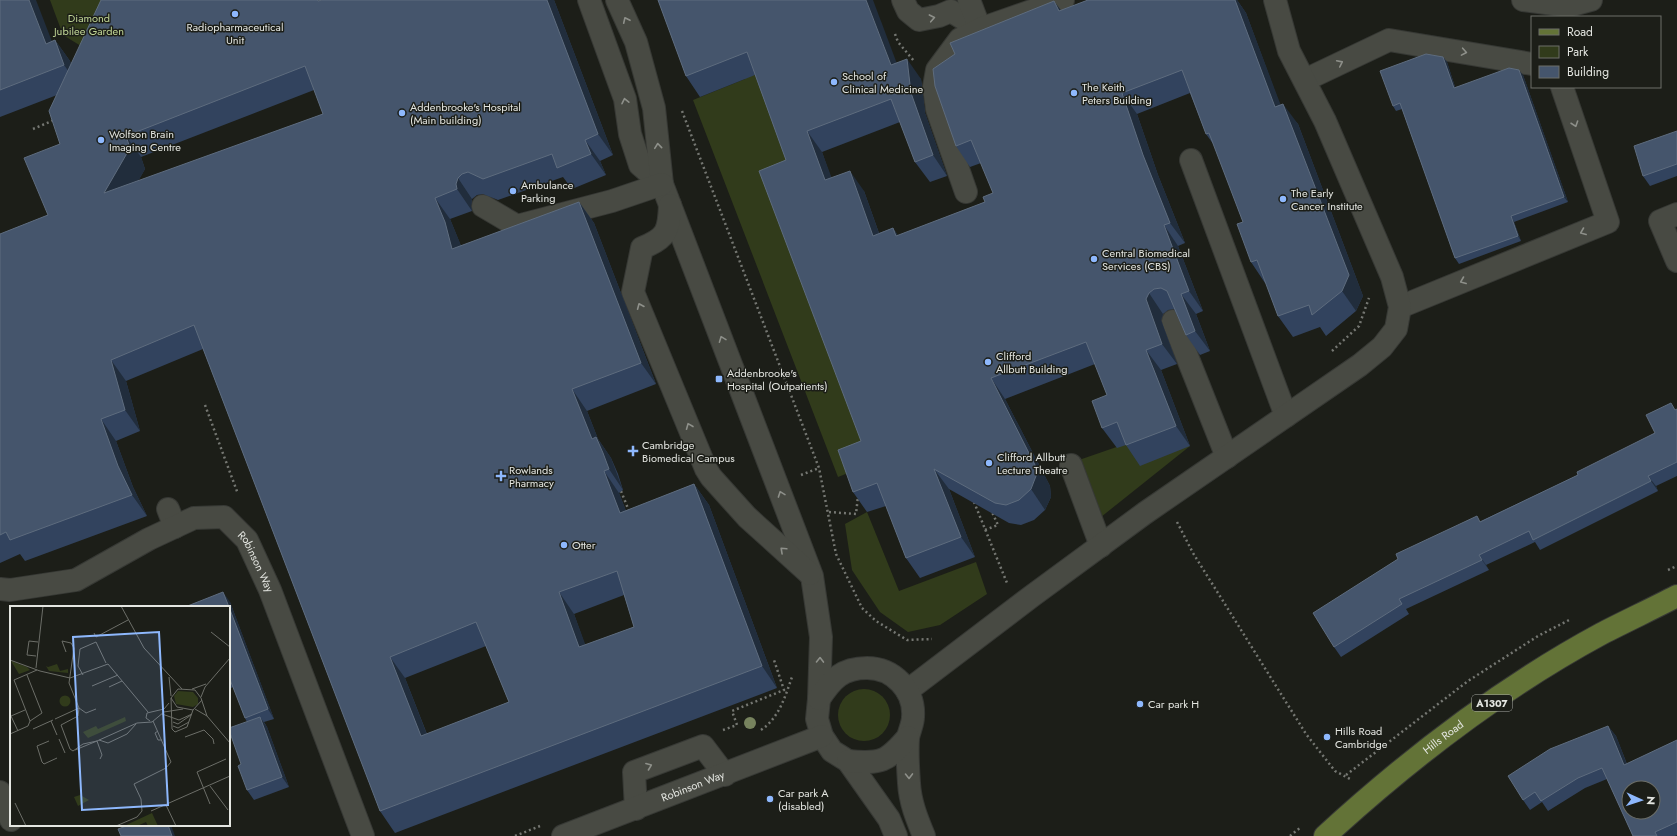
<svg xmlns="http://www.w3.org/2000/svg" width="1677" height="836" font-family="Jost,sans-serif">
	<rect width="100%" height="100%" fill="#1c1e18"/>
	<g fill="#313b1b">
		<polygon points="50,0 127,0 81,46 63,35"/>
		<polygon points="753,49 794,162 876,462 838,477 693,100 745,79"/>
		<polygon points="1131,442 1190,446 1101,517 1079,460"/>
		<polygon points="867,512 899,591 976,562 987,594 940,625 908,632 880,612 852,570 845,524"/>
		<circle cx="864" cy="715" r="26"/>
	</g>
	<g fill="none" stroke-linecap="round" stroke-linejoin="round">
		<g stroke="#373935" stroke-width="24">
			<g id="minor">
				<polyline points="589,0 625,99 630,134 640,165 662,184"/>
				<polyline points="617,0 636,42 654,108 662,184 812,576 821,637 819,699 817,719 822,736 832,751 848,761 889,819 896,836"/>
				<polyline points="903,0 908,11 919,20 939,16 951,11 980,29"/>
				<polyline points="969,0 980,29"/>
				<polyline points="1523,0 1569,6 1591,0"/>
				<polyline points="1305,80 1389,40 1532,64"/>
				<polyline points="1191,160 1286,416"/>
				<polyline points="966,192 937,109 934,87 937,70 960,39 980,29 1063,0"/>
				<path d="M670,205C669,231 667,238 642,248L633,292L706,469L711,477L747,517L810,574"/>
				<polyline points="483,206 517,226 612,201 662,184"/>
				<polyline points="1677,214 1660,221 1677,261"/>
				<polyline points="1400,307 1608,222 1562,87"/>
				<polyline points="1173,321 1227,457"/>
				<polyline points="1071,465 1101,546"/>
				<polyline points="168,509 175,527"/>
				<path id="s1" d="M0,589L10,590L76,580L149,539L194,518L224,517L247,540L270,590L363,836"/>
				<polyline points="907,691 1032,596 1145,513 1360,365 1382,347 1396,329 1400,307 1392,277 1325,121 1289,51 1275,0"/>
				<path d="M819,699C832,679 842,668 867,668C893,668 915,690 913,717C913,724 909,731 908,738C907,753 908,769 909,783C910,802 917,819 924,836"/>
				<path d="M848,761C881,764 887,762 908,737"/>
				<polyline points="0,792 11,820"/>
				<polyline points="636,809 634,772 703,746 725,775"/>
				<path id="s2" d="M563,836L822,736"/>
			</g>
		</g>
		<g stroke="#373935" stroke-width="24">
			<g id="major">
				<path id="s3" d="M1325,836C1409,759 1501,688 1601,634C1626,621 1652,609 1677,596"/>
			</g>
		</g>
		<g stroke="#757772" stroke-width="2.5" stroke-dasharray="2 3" stroke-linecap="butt">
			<polyline points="895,34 898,42 914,61"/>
			<polyline points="682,111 819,468 836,554 862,608 876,621 907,640 932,639"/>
			<polyline points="33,129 54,120"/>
			<polyline points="1332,351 1359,326 1369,298"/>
			<polyline points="205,405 238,494"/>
			<polyline points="801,475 819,468"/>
			<polyline points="621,491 629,511"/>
			<polyline points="974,502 1007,583"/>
			<polyline points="829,512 856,514 858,496"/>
			<polyline points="1177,522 1193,553 1306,734 1335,771 1350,779"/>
			<polyline points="985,530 998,525 992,512"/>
			<polyline points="1668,570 1677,566"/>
			<polyline points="723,730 737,725 732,711 784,690 774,660"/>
			<path d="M761,730C779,718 785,697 792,677"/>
			<polyline points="1346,775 1468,681 1538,636 1571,619"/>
			<polyline points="515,836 540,826"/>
			<polyline points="1290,836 1301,827"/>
		</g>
		<use href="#minor" stroke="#484a43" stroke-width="22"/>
		<use href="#major" stroke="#637337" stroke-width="22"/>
	</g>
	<circle fill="#77835e" cx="750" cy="723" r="6"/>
	<g fill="#32435e" fill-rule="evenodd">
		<path d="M0,0L52,41L55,40L70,61L71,65L554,0L613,155L600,161L606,175L572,189L563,177L498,200L483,194L477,195L472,199L471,206L472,211L450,219L461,246L579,202L594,223L656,384L587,411L598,439L611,458L618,474L623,490L619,493L626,511L694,484L709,505L777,688L395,833L380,811L203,349L126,381L140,431L116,441L133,487L147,516L25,561L20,554L0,563V234L48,215L60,144L57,95L0,117ZM314,90L323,114L138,181L145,169L141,157ZM624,595L634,627L585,645L574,614ZM486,646L509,702L427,734L405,678Z"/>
		<polygon points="658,0 896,63 921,79 925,113 947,176 930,182 915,162 900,122 822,152 831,178 864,191 879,233 893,228 898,236 985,202 993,193 981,163 970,167 956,146 1061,11 1088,0 1237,0 1246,13 1280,105 1298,124 1363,296 1356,311 1326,336 1320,327 1293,337 1278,316 1266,283 1265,283 1251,262 1243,222 1214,145 1206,134 1190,93 1137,114 1158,175 1185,243 1178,246 1203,311 1196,314 1210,351 1200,355 1186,335 1174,309 1168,310 1163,314 1161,320 1177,364 1161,370 1190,446 1140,466 1126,445 1117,448 1102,428 1107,395 1095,364 1005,399 1050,486 1051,497 1045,510 1034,520 1021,525 1009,523 949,489 975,557 920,578 906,558 886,506 867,512 853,492 861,441 786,160 755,75 700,97 686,76"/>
		<polygon points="1443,57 1447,62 1455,87 1523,75 1568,202 1514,222 1521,241 1459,264 1455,258 1402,109 1396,111 1393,106"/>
		<polygon points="1677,131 1677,176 1650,186 1643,176"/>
		<polygon points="1677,409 1677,476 1656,486 1658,491 1540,550 1535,542 1486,565 1489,570 1406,609 1409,614 1341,657 1334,647 1481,521 1578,475 1655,433"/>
		<polygon points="230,602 274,719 264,722 267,727 289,787 254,800 247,790 241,764 247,722 245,718 233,687 229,689 229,607"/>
		<polygon points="1608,726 1616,736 1627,764 1677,740 1677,835 1675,836 1633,836 1607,779 1585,788 1548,811 1542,802 1530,810 1523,800"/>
	</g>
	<g fill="#212d3c">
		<polygon points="29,0 36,0 61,65 46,44"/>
		<polygon points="547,0 554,0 613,155 598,134"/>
		<polygon points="866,0 873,0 905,85 891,65"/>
		<polygon points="1235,0 1237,0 1246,13 1289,127 1275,107"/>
		<polygon points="1054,1 1069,21 1059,11"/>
		<polygon points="55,40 70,61 79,86 64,65"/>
		<polygon points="1443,57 1447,62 1457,93 1454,88"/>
		<polygon points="907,59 921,79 925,113 947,176 933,155 911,93"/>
		<polygon points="1519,70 1523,75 1568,202 1564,197"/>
		<polygon points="1122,93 1137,114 1158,175 1185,243 1170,223 1143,155"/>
		<polygon points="1283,104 1298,124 1363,296 1356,311 1342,291"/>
		<polygon points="807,131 822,152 840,200 825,180"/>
		<polygon points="126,136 141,157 145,169 119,215 104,193"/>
		<polygon points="585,140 600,161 606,175 591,154"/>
		<polygon points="850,171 864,191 887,256 873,236"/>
		<polygon points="458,178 472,199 471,206 472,211 457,189 456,184"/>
		<polygon points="435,198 450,219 460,243 467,270 452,249"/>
		<polygon points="579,202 594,223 656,384 641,363"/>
		<polygon points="1511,216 1514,222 1521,241 1518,236"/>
		<polygon points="1164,225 1178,246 1203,311 1189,291"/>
		<polygon points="893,228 907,248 896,236"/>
		<polygon points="1149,293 1163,314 1161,320 1177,364 1162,344 1146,299"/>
		<polygon points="1181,294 1196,314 1210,351 1195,331"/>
		<polygon points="1146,350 1161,370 1190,446 1176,426"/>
		<polygon points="111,360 126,381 140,431 125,410"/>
		<polygon points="991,378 1005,399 1050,486 1051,497 1045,510 1031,489"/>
		<polygon points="572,389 587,411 598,439 611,458 623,490 609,469 592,439"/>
		<polygon points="101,419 116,441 133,487 147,516 132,495 118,466"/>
		<polygon points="934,469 949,489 975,557 961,537"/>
		<polygon points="604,471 619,493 635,534 620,513"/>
		<polygon points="1648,476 1656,486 1658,491 1651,481"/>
		<polygon points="694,484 709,505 777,688 762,666"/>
		<polygon points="1479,555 1486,565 1489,570 1482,560"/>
		<polygon points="223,592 230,602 274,719 268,709"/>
		<polygon points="559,592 574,614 594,668 579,647"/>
		<polygon points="390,657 405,678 436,758 421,736"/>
		<polygon points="260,717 267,727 289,787 282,777"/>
		<polygon points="1608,726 1616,736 1631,775 1624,765"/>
		<polygon points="168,825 171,825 175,836 172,836"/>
	</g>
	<g fill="#45556c" stroke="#5e6c7e" fill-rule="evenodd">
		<polygon points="0,0 29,0 46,44 55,40 64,65 0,90"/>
		<path d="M101,0H318V1L322,0H547L598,134L585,140L591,154L557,168L552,154L483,179L468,172L462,174L458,178L456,184L457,189L435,198L445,222L452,249L579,202L641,363L572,389L592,439L596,437L603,453L609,469L604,471L620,513L694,484L762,666L380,811L194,325L111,360L125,410L101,419L118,466L132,495L10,540L6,532L0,535V234L48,215L24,158L60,144L49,111ZM305,66L323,114L104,193L130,148L126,136ZM617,571L634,627L579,647L559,592ZM476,622L509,702L421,736L390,657Z"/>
		<polygon points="658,0 866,0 891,65 907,59 911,93 933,155 915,162 891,99 807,131 825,180 850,171 873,236 893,228 896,236 985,202 983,197 993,193 971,140 956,146 935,86 933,69 955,54 950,43 1054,1 1059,11 1088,0 1235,0 1275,107 1283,104 1349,275 1342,291 1312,315 1309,305 1278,316 1257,260 1251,262 1237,224 1243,222 1209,133 1206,134 1182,70 1122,93 1143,155 1170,223 1164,225 1189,291 1181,294 1195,331 1186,335 1167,291 1161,288 1154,289 1149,293 1146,299 1162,344 1146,350 1176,426 1126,445 1117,422 1102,428 1092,401 1107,395 1086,342 991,378 1035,465 1036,476 1031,489 1019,500 1006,505 995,503 934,469 961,537 906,558 877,483 853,492 838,450 861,441 759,171 786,160 747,52 686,76"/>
		<polygon points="1426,54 1443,57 1454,88 1509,68 1519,70 1564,197 1511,216 1518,236 1455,258 1400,103 1393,106 1380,71"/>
		<polygon points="1677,131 1677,164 1643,176 1634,146"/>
		<polygon points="1671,403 1675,410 1677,409 1677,462 1648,476 1651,481 1533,540 1529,531 1479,555 1482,560 1399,599 1402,604 1334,647 1313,613 1398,559 1396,554 1477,516 1480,522 1578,475 1577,472 1655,433 1646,415"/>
		<polygon points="223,592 229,607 185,607"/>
		<polygon points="229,607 268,709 245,718 229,677"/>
		<polygon points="260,717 282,777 247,790 238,766 241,764 229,730 229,728"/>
		<path d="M1608,726L1624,765L1677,740V822L1655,832L1657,836H1633L1602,768L1578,778L1541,801L1535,792L1523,800L1508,776L1550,749ZM1629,788H1653V812H1629Z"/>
		<polygon points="129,825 168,825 172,836 121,836 118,829"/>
	</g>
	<defs><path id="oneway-chevron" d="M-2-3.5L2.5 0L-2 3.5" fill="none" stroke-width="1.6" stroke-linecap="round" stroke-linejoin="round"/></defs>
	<g stroke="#8e908a">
		<use href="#oneway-chevron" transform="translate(932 18) rotate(-11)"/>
		<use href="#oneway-chevron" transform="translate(626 20) rotate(-115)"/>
		<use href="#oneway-chevron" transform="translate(1464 52) rotate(10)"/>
		<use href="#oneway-chevron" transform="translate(1340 63) rotate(-26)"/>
		<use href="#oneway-chevron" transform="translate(625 101) rotate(-102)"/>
		<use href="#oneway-chevron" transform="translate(1575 124) rotate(71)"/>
		<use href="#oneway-chevron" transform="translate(658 146) rotate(-96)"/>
		<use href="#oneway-chevron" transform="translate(1583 232) rotate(158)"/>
		<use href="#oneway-chevron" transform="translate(1463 281) rotate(158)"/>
		<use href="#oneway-chevron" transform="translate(640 306) rotate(-113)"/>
		<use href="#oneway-chevron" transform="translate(722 339) rotate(-111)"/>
		<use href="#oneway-chevron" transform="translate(689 426) rotate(-112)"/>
		<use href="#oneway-chevron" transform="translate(781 494) rotate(-110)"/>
		<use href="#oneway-chevron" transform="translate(783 550) rotate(-137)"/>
		<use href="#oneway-chevron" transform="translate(820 660) rotate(-89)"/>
		<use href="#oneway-chevron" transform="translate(649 766) rotate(-21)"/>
		<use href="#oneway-chevron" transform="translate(909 776) rotate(89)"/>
	</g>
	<g fill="#8eb8fd" stroke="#1c1e18" stroke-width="1.5">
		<circle cx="235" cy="14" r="4"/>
		<circle cx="834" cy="82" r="4"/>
		<circle cx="1074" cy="93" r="4"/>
		<circle cx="402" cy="113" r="4"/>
		<circle cx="101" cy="140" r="4"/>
		<circle cx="513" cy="191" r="4"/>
		<circle cx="1283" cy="199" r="4"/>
		<circle cx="1094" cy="259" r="4"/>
		<circle cx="988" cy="362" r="4"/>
		<rect x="715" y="375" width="8" height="8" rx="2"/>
		<path d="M631 445h4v4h4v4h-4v4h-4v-4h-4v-4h4z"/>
		<circle cx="989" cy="463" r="4"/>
		<path d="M499 470h4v4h4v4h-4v4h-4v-4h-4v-4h4z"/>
		<circle cx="564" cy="545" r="4"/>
		<circle cx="1140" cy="704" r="4"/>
		<circle cx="1327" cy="737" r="4"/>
		<circle cx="770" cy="799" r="4"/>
	</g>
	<g text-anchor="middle" stroke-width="3" stroke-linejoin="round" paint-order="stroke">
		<rect fill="#1c1e18" stroke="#a8aaa5" stroke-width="1" x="1472" y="695" width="40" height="16" rx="3"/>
		<g font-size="10" font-weight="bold" fill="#e4e6e1">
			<text x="1492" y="707">A1307</text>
		</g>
		<g font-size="11" fill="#c1d697" stroke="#1c1e18">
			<text x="89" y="22">Diamond<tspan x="89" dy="13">Jubilee Garden</tspan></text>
		</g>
		<g font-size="11" fill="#e4e6e1" stroke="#1c1e18" text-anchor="start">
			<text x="235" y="31" text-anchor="middle">Radiopharmaceutical<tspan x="235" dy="13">Unit</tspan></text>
			<text x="842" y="80">School of<tspan x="842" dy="13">Clinical Medicine</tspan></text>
			<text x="1082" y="91">The Keith<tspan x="1082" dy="13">Peters Building</tspan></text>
			<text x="410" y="111">Addenbrooke's Hospital<tspan x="410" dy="13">(Main building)</tspan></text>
			<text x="109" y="138">Wolfson Brain<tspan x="109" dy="13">Imaging Centre</tspan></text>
			<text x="521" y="189">Ambulance<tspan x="521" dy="13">Parking</tspan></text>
			<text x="1291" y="197">The Early<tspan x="1291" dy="13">Cancer Institute</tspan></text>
			<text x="1102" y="257">Central Biomedical<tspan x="1102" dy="13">Services (CBS)</tspan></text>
			<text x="996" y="360">Clifford<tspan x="996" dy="13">Allbutt Building</tspan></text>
			<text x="727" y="377">Addenbrooke's<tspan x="727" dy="13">Hospital (Outpatients)</tspan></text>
			<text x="642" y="449">Cambridge<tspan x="642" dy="13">Biomedical Campus</tspan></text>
			<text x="997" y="461">Clifford Allbutt<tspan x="997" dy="13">Lecture Theatre</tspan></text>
			<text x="509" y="474">Rowlands<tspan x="509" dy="13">Pharmacy</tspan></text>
			<text x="572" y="549">Otter</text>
			<text x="1148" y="708">Car park H</text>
			<text x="1335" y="735">Hills Road<tspan x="1335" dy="13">Cambridge</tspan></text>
			<text x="778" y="797">Car park A<tspan x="778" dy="13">(disabled)</tspan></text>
		</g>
		<g font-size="11" fill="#e4e6e1" stroke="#1c1e18">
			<text dy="4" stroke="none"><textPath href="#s1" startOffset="296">Robinson Way</textPath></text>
			<text dy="4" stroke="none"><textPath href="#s3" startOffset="154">Hills Road</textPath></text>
			<text dy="4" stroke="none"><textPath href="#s2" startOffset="139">Robinson Way</textPath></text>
		</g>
	</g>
	<g transform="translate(10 606)">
		<rect width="220" height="220" fill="#1c1e18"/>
		<path d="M1,55L17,61L20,64L9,68ZM47,58L50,65L58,63V67L39,65L36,60L38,61ZM168,85L183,86L188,92V98L183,101L166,98L164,90ZM49.5 95a5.5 5.5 0 1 1 11 0a5.5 5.5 0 1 1-11 0ZM115,111L116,115L78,132L73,126L86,120L88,123ZM70,189L79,194L68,200L64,191ZM142,207L148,220H138L136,216L127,220H114Z" fill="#313b1b"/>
		<path fill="none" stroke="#6c6e68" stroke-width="1" d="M111,0L134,42L172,83M201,26L220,41M84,27L86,31L118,14M56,46L52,35L61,37L64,42L59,77L69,102L76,107L86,103M26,50L17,49L19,35L28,36M0,54L30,65L60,72L98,58L138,106M26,62L33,0M17,69L32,107L20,115M73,69L68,60L70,43L86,36L96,57M159,71L161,90M82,80L108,69M99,81L112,75M182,83L196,78M191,91L195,81L220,52M161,92L162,123L165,126L177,121L183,104M192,94L183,104L167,101L161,92L168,83L185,84L191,92L197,110M69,102L68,110L51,119L60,143L63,145L73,138L87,135L127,117L142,116L154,106L173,103M185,103L197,110L220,137M152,108L169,114L182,108M45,113L69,102M41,115L47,129M140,115L136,112L137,107L154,103L159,97M163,116L168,118L181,109M163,120L168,122L179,116M23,123L43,114M8,125L1,110L15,104M148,125L145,127L148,134H152M0,128L18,120L20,115L4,74L27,64M175,131L194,124L203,133L204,138M49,133L55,147M89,134L98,137L117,128L126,118M39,135L27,140L32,156L34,158L47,152M65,144L87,135L92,149L90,153M200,180L218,204M5,197L16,220M200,198L187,166L216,153M156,199L166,220M141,205L220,170M106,220L127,211L132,205L131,193L124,178L156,162L161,156L143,115"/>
		<path fill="#8eb8fd" fill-opacity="0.15" stroke="#8eb8fd" stroke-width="2" d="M149,26L158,199L72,204L63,31Z"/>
		<rect width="220" height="220" fill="none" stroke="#e4e6e1" stroke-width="2"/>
	</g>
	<rect x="1531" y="16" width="130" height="72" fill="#1c1e18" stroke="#6c6e68"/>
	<rect x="1539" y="29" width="20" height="6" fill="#637337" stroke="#6c6e68"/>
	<text x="1567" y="36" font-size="12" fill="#e4e6e1">Road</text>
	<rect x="1539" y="46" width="20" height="12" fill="#313b1b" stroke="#6c6e68"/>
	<text x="1567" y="56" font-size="12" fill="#e4e6e1">Park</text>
	<rect x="1539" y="66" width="20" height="12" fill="#45556c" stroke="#6c6e68"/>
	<text x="1567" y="76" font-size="12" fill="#e4e6e1">Building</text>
	<g transform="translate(1641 800) rotate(93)"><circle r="19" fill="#1c1e18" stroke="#6c6e68"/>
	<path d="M0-3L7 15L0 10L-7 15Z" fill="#8eb8fd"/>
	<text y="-6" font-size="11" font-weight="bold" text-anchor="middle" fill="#e4e6e1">N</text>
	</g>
</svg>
